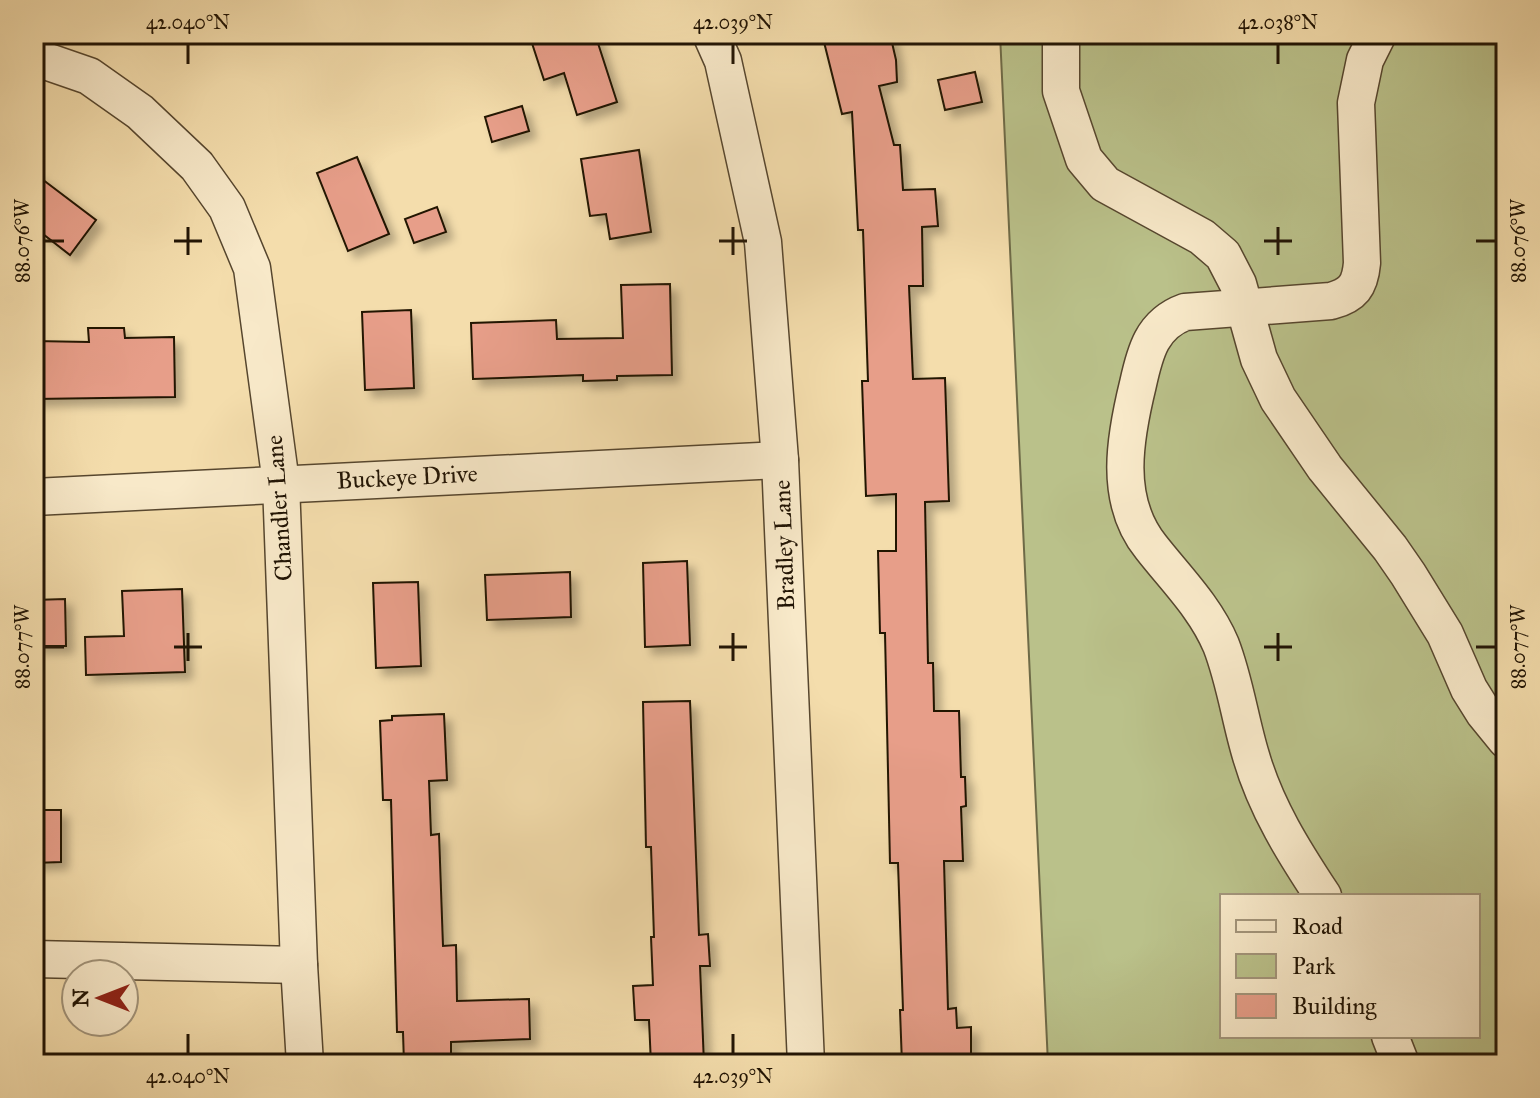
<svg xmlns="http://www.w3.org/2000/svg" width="1540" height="1098" font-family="'IM FELL Great Primer',serif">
	<defs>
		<filter id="shadow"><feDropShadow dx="7" dy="7" stdDeviation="4" flood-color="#0004"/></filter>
	</defs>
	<rect width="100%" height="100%" fill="#f4ddac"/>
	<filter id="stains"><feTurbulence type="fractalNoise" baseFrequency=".0025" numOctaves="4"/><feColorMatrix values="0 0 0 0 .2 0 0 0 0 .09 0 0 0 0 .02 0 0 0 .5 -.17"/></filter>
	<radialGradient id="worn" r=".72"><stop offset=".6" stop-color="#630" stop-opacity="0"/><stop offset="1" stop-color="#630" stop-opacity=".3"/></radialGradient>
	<path fill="#bac18a" stroke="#6e6a47" stroke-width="2" fill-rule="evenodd" d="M1000,34H1506V1064H1048ZM1222,896H1478V1036H1222Z"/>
	<g fill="#e79e89" stroke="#211404" stroke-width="2" filter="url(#shadow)">
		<polygon points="529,34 595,34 617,102 577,115 564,73 544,80"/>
		<polygon points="822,34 890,34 896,60 897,82 879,86 894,145 900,145 903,190 935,189 938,226 922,227 923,286 909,286 913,379 945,378 949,501 925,502 928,663 933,663 934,711 959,711 961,777 965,777 966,806 961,807 963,861 944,861 948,1009 956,1008 957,1028 971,1027 971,1064 902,1064 900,1010 903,1010 898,863 890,863 885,633 880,633 878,551 896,551 896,494 866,496 862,381 868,381 863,230 858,230 852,112 842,114"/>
		<polygon points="975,72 982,102 945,110 938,80"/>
		<polygon points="522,106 529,131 492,142 485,117"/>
		<polygon points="639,150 651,232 610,239 606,214 590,216 581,159"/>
		<polygon points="357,157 389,234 348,251 317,173"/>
		<polygon points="34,173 96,220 70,255 34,227"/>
		<polygon points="437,207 446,232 414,243 405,219"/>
		<polygon points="670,284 672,375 617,376 617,380 583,381 583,375 473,379 471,323 556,320 557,339 623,338 621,285"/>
		<polygon points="411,310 414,388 365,390 362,312"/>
		<polygon points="88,328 124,328 125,338 174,337 175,397 34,399 34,341 89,342"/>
		<polygon points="687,561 690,645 645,647 643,563"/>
		<polygon points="570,572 571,617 487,620 485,575"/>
		<polygon points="418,582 421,666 376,668 373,583"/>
		<polygon points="182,589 185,672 86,675 85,637 124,636 122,591"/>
		<polygon points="65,599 66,646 34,646 34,600"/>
		<polygon points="690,701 699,935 708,934 710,966 700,966 704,1064 651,1064 649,1020 635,1020 633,986 653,985 651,937 654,937 651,847 646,847 643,702"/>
		<polygon points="444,714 447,780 429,781 431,835 439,834 443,946 456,945 457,1001 529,999 530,1039 451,1042 451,1064 404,1064 403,1032 397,1032 391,800 383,800 380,721 392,720 392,716"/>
		<polygon points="34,810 61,810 61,862 34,863"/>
	</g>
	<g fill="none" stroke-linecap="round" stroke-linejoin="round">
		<g stroke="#56462e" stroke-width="39">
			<g id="minor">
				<polyline points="711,34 723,61 763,242 780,460 806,1064"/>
				<polyline points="1061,34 1061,91 1084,159 1105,184 1202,237 1223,255 1238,284 1259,359 1278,399 1325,468 1390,548 1408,574 1445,634 1469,689 1484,713 1506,740"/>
				<polyline points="34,57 89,76 140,112 197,166 227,208 252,268 281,483 299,965 305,1064"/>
				<polyline points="34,497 780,460"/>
				<path d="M1323,896C1294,852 1266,808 1251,756C1240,720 1235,681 1221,645C1205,607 1176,579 1151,547C1113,500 1125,437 1138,384C1145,352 1152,324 1185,312L1331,301C1353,295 1360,286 1362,263L1356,103L1365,60L1378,34"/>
				<polyline points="34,959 299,965"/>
				<polyline points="1390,1036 1401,1064"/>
			</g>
		</g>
		<use href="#minor" stroke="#f8e9c9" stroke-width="36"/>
	</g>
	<path fill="none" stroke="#211404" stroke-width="3" d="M188,44V64M733,44V64M1278,44V64M188,227V255M733,227V255M1278,227V255M44,241H64M174,241H202M719,241H747M1264,241H1292M1476,241H1496M188,633V661M733,633V661M1278,633V661M44,647H64M174,647H202M719,647H747M1264,647H1292M1476,647H1496M188,1034V1054M733,1034V1054"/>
	<g text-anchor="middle" stroke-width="6" stroke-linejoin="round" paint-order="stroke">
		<g font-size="24" fill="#211404" stroke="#f8e9c9">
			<text transform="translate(407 477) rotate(-3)" y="8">Buckeye Drive</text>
			<text transform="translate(279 508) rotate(-94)" y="8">Chandler Lane</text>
			<text transform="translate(784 545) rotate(-92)" y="8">Bradley Lane</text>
		</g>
	</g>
	<rect width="1540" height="1098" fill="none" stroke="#f4ddac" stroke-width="88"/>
	<rect x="1220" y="894" width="260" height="144" fill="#f8e9c9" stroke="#a2947a" stroke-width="2"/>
	<rect x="1236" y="920" width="40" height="12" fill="#f8e9c9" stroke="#a2947a" stroke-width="2"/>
	<text x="1292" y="934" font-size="24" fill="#211404">Road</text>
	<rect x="1236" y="954" width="40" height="24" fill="#bac18a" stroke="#a2947a" stroke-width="2"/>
	<text x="1292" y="974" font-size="24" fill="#211404">Park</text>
	<rect x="1236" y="994" width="40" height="24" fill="#e79e89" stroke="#a2947a" stroke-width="2"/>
	<text x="1292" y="1014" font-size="24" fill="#211404">Building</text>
	<g transform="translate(100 998) rotate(270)"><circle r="38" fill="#f8e9c9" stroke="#a2947a" stroke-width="2"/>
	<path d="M0-6L14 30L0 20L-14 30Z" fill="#8f2418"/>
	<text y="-12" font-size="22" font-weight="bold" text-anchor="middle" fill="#211404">N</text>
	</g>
	<rect x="44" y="44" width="1452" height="1010" fill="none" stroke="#211404" stroke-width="3"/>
	<g font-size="20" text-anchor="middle" fill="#211404">
		<text x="188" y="29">42.040°N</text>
		<text x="733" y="29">42.039°N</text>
		<text x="1278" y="29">42.038°N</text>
		<text transform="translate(1518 241) rotate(-90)" y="7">88.076°W</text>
		<text transform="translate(22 241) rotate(-90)" y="7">88.076°W</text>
		<text transform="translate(1518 647) rotate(-90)" y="7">88.077°W</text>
		<text transform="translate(22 647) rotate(-90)" y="7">88.077°W</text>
		<text x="188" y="1083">42.040°N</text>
		<text x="733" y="1083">42.039°N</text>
	</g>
	<rect width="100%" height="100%" filter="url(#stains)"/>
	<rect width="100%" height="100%" fill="url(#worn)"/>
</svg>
